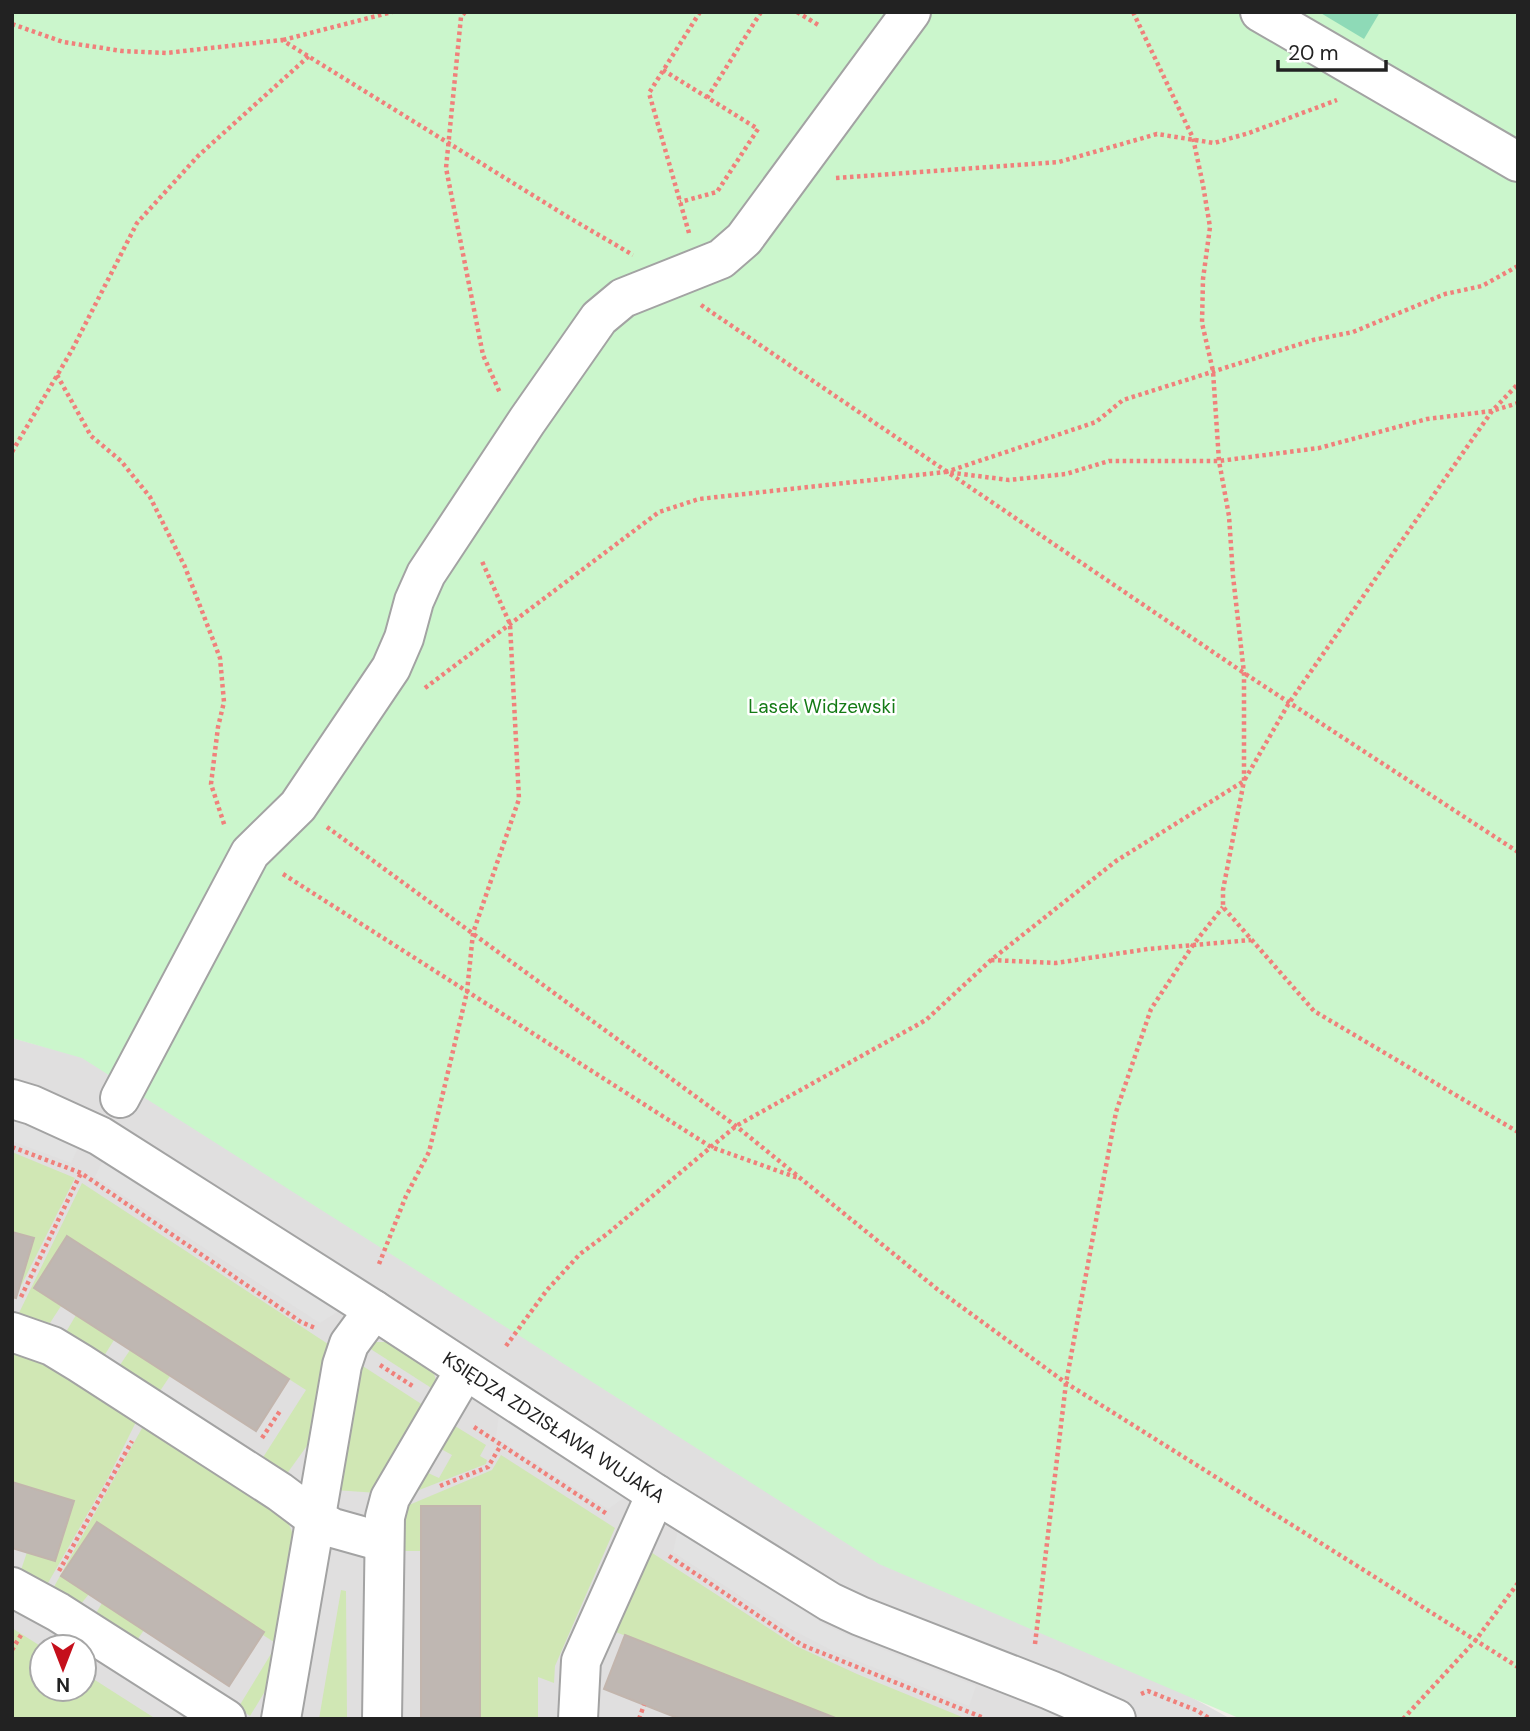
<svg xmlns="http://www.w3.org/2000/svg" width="1530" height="1731" font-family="'DM Sans',sans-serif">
	<rect width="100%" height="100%" fill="#f1eee9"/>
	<path fill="#e0dfdf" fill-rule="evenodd" d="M12,1038L82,1057L1162,1681L1231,1719H12ZM42,1647H84V1689H42Z"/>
	<g fill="#d0e7b4">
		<polygon points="12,1152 75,1178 18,1292 34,1238 12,1232"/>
		<polygon points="82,1183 328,1344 309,1443 286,1475 262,1459 306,1390 67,1237 34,1288 61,1306 50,1323 18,1315"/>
		<polygon points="76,1315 114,1340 104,1356 66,1332"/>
		<polygon points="373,1342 388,1342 434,1374 437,1383 436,1391 366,1346"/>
		<polygon points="12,1345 138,1418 108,1478 44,1590 20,1573 27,1552 55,1561 74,1501 12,1482"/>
		<polygon points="130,1350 170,1376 160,1391 120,1365"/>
		<polygon points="355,1361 426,1407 378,1493 334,1490"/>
		<polygon points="146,1421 268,1500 264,1505 288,1522 294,1537 270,1683 250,1716 238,1708 277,1644 263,1635 264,1632 98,1523 62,1576 89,1594 76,1610 50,1594"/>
		<polygon points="455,1426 486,1445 480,1456 487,1460 486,1464 414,1492 426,1472 439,1478 452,1455 441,1449"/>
		<polygon points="501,1455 615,1528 555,1666 554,1683 538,1677 538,1719 480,1719 480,1507 421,1506 421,1551 399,1551 400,1536 409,1505 492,1470"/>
		<polygon points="643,1547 796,1646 857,1674 967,1719 838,1719 608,1629"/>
		<polygon points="341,1590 346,1591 347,1719 319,1719"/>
		<polygon points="102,1603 144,1630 133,1646 92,1620"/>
		<polygon points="12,1628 42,1647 42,1689 84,1689 84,1673 156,1719 12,1719"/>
	</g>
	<polygon fill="#cbf6cc" points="12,12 1518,12 1518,1719 1241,1719 879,1564 82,1058 12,1038"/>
	<polygon fill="#8edab7" points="1319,12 1380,12 1364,39"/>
	<g fill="#e2e2e2">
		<polygon points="12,1118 79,1146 71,1163 12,1141"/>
		<polygon points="104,1158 325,1302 340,1310 320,1323 95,1177"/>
		<polygon points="499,1415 625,1497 608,1509 496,1438"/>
		<polygon points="678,1530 827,1626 874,1646 976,1686 969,1706 833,1651 789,1628 673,1552"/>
	</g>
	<g fill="#bfb7b2" stroke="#c2b5ad" stroke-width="2">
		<polygon points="12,1232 34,1238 16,1298 12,1297"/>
		<polygon points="67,1236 289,1379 256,1431 34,1288"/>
		<polygon points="12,1482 74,1501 55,1561 12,1548"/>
		<rect x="421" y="1506" width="59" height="213"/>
		<polygon points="97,1522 264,1632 229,1686 61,1576"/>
		<polygon points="625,1635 838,1719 680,1719 637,1702 604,1689"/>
	</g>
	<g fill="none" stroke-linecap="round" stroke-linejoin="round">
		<g stroke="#a3a3a3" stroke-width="42">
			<g id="minor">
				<polyline points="1260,12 1518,162"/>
				<polyline points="120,1098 250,853 298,806 391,668 404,638 414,601 426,574 527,421 599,318 623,298 721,259 744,239 911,12"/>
				<polyline points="12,1099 32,1105 100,1136 374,1310 656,1494 830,1602 860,1616 1050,1690 1116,1719"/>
				<polyline points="12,1332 52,1346 80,1363 280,1492 316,1519 333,1528 383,1542"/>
				<polyline points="12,1587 58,1612 226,1719"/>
				<polyline points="281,1719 342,1365 349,1344 374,1310"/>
				<polyline points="382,1719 385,1517 390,1498 465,1370"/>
				<polyline points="578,1719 581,1661 656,1494"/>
			</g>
		</g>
		<g stroke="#f0807b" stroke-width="4.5" stroke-dasharray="3.5 3.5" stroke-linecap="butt">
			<polyline points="465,12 461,17 446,168 483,355 500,393"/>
			<polyline points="797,12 820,26"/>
			<polyline points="1133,12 1193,138 1203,185 1210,227 1203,279 1202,323 1213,371 1219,461 1229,516 1233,576 1244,673 1244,781 1223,890 1223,907 1314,1011 1518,1132"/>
			<polyline points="12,24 63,42 122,51 166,53 282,40 568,217 633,255"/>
			<polyline points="283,40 392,12"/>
			<polyline points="663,70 758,129 717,192 680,202"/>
			<polyline points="707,98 761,12"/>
			<polyline points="836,178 1059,162 1157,134 1214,143 1249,133 1337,100"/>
			<polyline points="689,233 649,93 700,12"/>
			<polyline points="1518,266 1482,286 1445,294 1353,332 1313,340 1123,400 1096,422 946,472 1009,480 1066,474 1109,461 1219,461 1319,448 1427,419 1492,411 1518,403"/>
			<polyline points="701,305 1244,673 1518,852"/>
			<polyline points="57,375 91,436 121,461 150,497 185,567 220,658 224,702 218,727 211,784 225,827"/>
			<polyline points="12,452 72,350 137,223 198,156 309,56"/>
			<polyline points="425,688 659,512 699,499 945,472"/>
			<polyline points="327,827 736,1126 937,1289 1066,1383 1518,1667"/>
			<polyline points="283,874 711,1147 798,1178"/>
			<polyline points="991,960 1056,963 1148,949 1251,940"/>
			<polyline points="12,1147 81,1173 301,1322 315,1328"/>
			<polyline points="379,1264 406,1196 429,1152 467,992 473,933 519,799 510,624 481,559"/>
			<polyline points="21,1297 81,1173"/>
			<polyline points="506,1346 547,1290 580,1254 607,1234 736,1126 926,1020 991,960 1116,861 1244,781 1289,703 1492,411 1518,384"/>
			<polyline points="380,1365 414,1387"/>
			<polyline points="474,1427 607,1514"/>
			<polyline points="262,1438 280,1411"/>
			<polyline points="440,1486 488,1467 501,1445"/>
			<polyline points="669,1556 802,1645 984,1718"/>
			<polyline points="59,1571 132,1441"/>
			<polyline points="1035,1644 1066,1383 1116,1112 1151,1009 1193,945 1223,907"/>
			<polyline points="12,1650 21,1635"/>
			<polyline points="1141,1694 1148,1691 1198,1711 1210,1719"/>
			<polyline points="639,1719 644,1705"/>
			<polyline points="1403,1719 1475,1641 1518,1583"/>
		</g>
		<use href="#minor" stroke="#fff" stroke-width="38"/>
	</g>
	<g text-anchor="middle" stroke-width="5" stroke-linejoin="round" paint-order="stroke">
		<g font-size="19" fill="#157b16" stroke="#fff">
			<text x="822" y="713">Lasek Widzewski</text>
		</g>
		<g font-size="19" fill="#222" stroke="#fff">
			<text transform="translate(554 1427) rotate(33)" y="7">KSIĘDZA ZDZISŁAWA WUJAKA</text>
		</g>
	</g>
	<rect width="1530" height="1731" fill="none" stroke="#222222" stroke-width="28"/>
	<g transform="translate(63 1668) rotate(180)"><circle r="33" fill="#ffffff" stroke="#a7a7a7" stroke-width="2"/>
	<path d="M0-5L12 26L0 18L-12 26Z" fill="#c50f1b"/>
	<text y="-10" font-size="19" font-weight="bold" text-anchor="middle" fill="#222222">N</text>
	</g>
	<path d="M1278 60v10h108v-10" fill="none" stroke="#222222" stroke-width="3.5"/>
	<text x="1288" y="60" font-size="21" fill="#222222" stroke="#ffffff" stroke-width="5" paint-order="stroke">20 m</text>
</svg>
